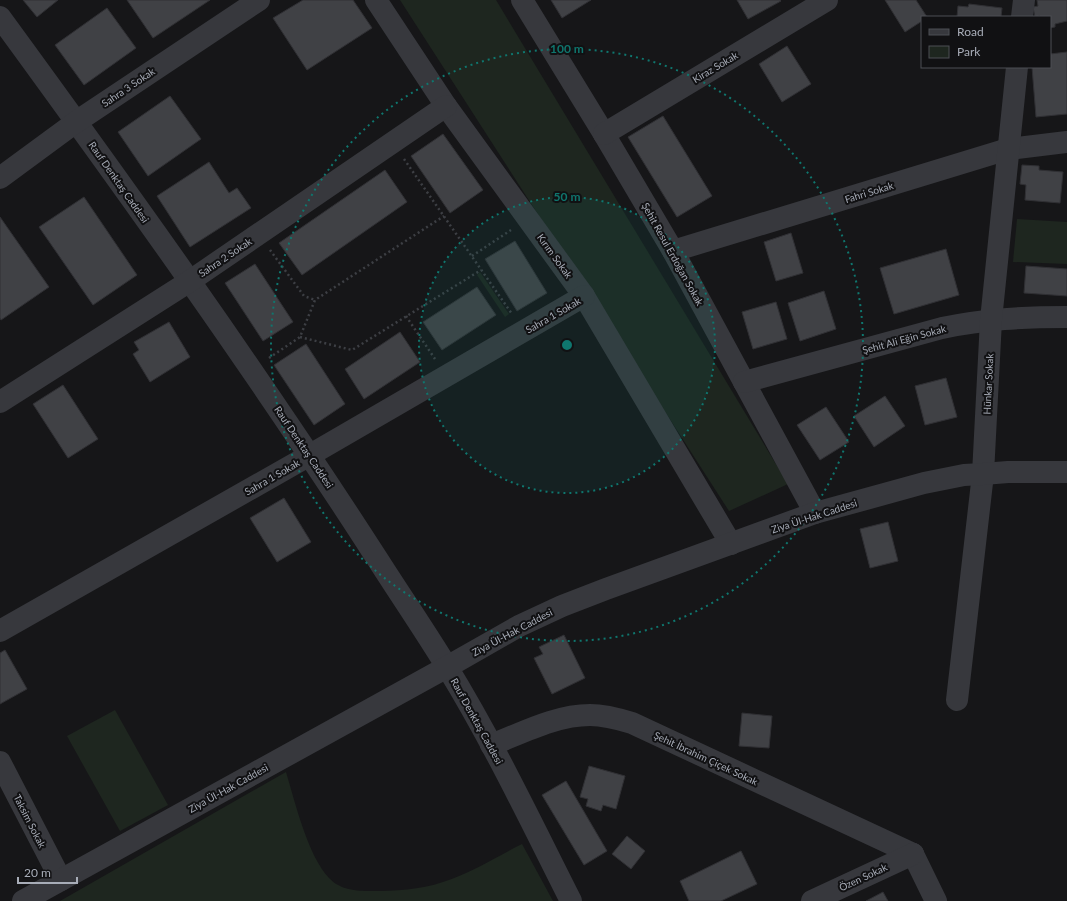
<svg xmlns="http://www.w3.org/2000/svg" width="1067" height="901" font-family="Lato,sans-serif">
	<rect width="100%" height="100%" fill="#161618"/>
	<g fill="#1e261f">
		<polygon points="400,0 496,0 788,484 729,511"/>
		<polygon points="1017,219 1067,222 1067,264 1013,262"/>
		<polygon points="480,272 509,314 505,317 477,275"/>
		<polygon points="115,710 168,805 120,831 67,736"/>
		<path d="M286,772C295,802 308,856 329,878C340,890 356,891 371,891C395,891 420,890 443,882C471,873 496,857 522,844L553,901H60Z"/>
	</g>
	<g fill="#404145" stroke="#303034">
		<polygon points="23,0 58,0 37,17"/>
		<polygon points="127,0 210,0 153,38"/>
		<polygon points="303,0 353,0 372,28 307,70 273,18"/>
		<polygon points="551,0 591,0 562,18"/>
		<polygon points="737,0 780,0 781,1 748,19"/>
		<polygon points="885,0 916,0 927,17 922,17 922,21 905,32"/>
		<polygon points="1037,0 1067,0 1067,21 1055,24 1055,27 1050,28 1050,17 1041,17 1040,16 1035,17 1033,7 1038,6"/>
		<polygon points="969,4 1002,8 1001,17 957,17 958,6 968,7"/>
		<polygon points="107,8 136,48 84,85 55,45"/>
		<polygon points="787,46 811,84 782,102 759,64"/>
		<polygon points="1067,52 1067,114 1036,117 1032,67 1050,67 1050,54"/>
		<polygon points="170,96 201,139 148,176 118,132"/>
		<polygon points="663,116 712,196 677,217 628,137"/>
		<polygon points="443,134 483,190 450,213 411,156"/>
		<polygon points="209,162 229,193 237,188 251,208 190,247 157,196"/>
		<polygon points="1022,165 1039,166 1039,170 1063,172 1060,203 1025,200 1026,185 1020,184"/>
		<polygon points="385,170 407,202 302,275 279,243"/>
		<polygon points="84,197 137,275 93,305 39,227"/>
		<polygon points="0,217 49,287 1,320 0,318"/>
		<polygon points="791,233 803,273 776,281 764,242"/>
		<polygon points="515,241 547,293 517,311 485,259"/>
		<polygon points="946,249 959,295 894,314 880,268"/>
		<polygon points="255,264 293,322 263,341 225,283"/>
		<polygon points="1026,266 1067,269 1067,296 1024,293"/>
		<polygon points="477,287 496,315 442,350 423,322"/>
		<polygon points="824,291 836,329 800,341 788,303"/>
		<polygon points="776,302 787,339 753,349 742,312"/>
		<polygon points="169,322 190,357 150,382 133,354 139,350 134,342"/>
		<polygon points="400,332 420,362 364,399 345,369"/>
		<polygon points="306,344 345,404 314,425 274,365"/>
		<polygon points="946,378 957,417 925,425 915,386"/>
		<polygon points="63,385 98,439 68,458 33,404"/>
		<polygon points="885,396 905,426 874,447 854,416"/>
		<polygon points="826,407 849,442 820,460 797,425"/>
		<polygon points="284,498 311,542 277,562 250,518"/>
		<polygon points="888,522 898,561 870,568 860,529"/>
		<polygon points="564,635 585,678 552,694 534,658 543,654 539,647"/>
		<polygon points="5,650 27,689 0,704 0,653"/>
		<polygon points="742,713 772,716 769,748 739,746"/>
		<polygon points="589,766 625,776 616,809 603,805 601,811 586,806 588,799 580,797"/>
		<polygon points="566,781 607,851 584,865 542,795"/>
		<polygon points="627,836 645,851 631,869 612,854"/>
		<polygon points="741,851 757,884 721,901 689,901 680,881"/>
		<polygon points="883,892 888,901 866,901"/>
	</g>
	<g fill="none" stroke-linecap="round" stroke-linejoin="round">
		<g stroke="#3d3f44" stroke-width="2.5" stroke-dasharray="2 3" stroke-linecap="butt">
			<polyline points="404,159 512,314"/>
			<polyline points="270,250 304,296 315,300"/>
			<polyline points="472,256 511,230"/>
			<polyline points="406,316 435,359"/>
			<polyline points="300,337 352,350 481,270"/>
			<polyline points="269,358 300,337 315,300 444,216"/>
		</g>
		<g stroke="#37383d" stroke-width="22">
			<polyline points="376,0 446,106 584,296 731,544"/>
			<polyline points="522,0 604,134 673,251 815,513"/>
			<path d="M0,17C130,195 259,375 378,560C401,596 425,631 447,667C493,742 531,822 571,901"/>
			<polyline points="1022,17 1024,0"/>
			<polyline points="604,134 827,0"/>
			<polyline points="0,178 76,122 259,0"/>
			<polyline points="673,251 1008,149 1067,142"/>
			<path d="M744,382L942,328C985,319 1023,317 1067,317"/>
			<polyline points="0,402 190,281 446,106"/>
			<polyline points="0,631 310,455 584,296"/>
			<polyline points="957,700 983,474 991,320 1017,67"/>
			<path d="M491,745C522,733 556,715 590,715C605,715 619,719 632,723L913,854"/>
			<polyline points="0,762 61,880"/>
			<polyline points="913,854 936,901"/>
			<polyline points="23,901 447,667 519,626 562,606 606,589 815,513 924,483 964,475 983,474 1008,472 1067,472"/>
			<polyline points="812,901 913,854"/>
		</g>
	</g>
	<circle cx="567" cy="345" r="148" fill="#0f766e" fill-opacity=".12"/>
	<g fill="none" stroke="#0f766e" stroke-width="2" stroke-dasharray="2 4">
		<circle cx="567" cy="345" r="148"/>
		<circle cx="567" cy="345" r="296"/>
	</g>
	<g text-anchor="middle" stroke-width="4" stroke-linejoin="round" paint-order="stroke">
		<g font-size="10" fill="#a8adb8" stroke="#111113">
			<text transform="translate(715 67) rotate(-31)" y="4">Kiraz Sokak</text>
			<text transform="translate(128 87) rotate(-34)" y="4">Sahra 3 Sokak</text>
			<text transform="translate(119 182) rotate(55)" y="4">Rauf Denktaş Caddesi</text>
			<text transform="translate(869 192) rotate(-17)" y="4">Fahri Sokak</text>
			<text transform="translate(673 254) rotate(61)" y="4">Şehit Resul Erdoğan Sokak</text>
			<text transform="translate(555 256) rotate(54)" y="4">Kırım Sokak</text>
			<text transform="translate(225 257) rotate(-34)" y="4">Sahra 2 Sokak</text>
			<text transform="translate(553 315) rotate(-30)" y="4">Sahra 1 Sokak</text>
			<text transform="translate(904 339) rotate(-15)" y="4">Şehit Ali Eğin Sokak</text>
			<text transform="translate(988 384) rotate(-87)" y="4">Hünkar Sokak</text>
			<text transform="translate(304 447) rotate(56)" y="4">Rauf Denktaş Caddesi</text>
			<text transform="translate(272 477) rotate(-30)" y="4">Sahra 1 Sokak</text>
			<text transform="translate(814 516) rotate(-18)" y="4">Ziya Ül-Hak Caddesi</text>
			<text transform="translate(512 632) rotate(-28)" y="4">Ziya Ül-Hak Caddesi</text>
			<text transform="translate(477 721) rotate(61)" y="4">Rauf Denktaş Caddesi</text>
			<text transform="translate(706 758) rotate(25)" y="4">Şehit İbrahim Çiçek Sokak</text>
			<text transform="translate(228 788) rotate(-29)" y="4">Ziya Ül-Hak Caddesi</text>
			<text transform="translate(30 821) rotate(63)" y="4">Taksim Sokak</text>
			<text transform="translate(863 877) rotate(-25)" y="4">Özen Sokak</text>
		</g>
	</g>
	<circle cx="567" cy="345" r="6" fill="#0f766e" stroke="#111113" stroke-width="2"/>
	<g font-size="12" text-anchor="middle" font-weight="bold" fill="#0f766e" stroke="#111113" stroke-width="4" stroke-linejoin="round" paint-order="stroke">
		<text x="567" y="53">100 m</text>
		<text x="567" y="201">50 m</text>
	</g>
	<rect x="921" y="16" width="130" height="52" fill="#111113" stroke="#4d4f55"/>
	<rect x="929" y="29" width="20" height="6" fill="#37383d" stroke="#4d4f55"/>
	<text x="957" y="36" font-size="12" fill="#a8adb8">Road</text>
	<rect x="929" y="46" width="20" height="12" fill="#1e261f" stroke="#4d4f55"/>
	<text x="957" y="56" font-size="12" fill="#a8adb8">Park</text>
	<path d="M18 877v6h59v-6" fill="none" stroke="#a8adb8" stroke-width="2"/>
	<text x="24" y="877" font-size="12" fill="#a8adb8" stroke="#111113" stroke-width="3" paint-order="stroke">20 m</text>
</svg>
